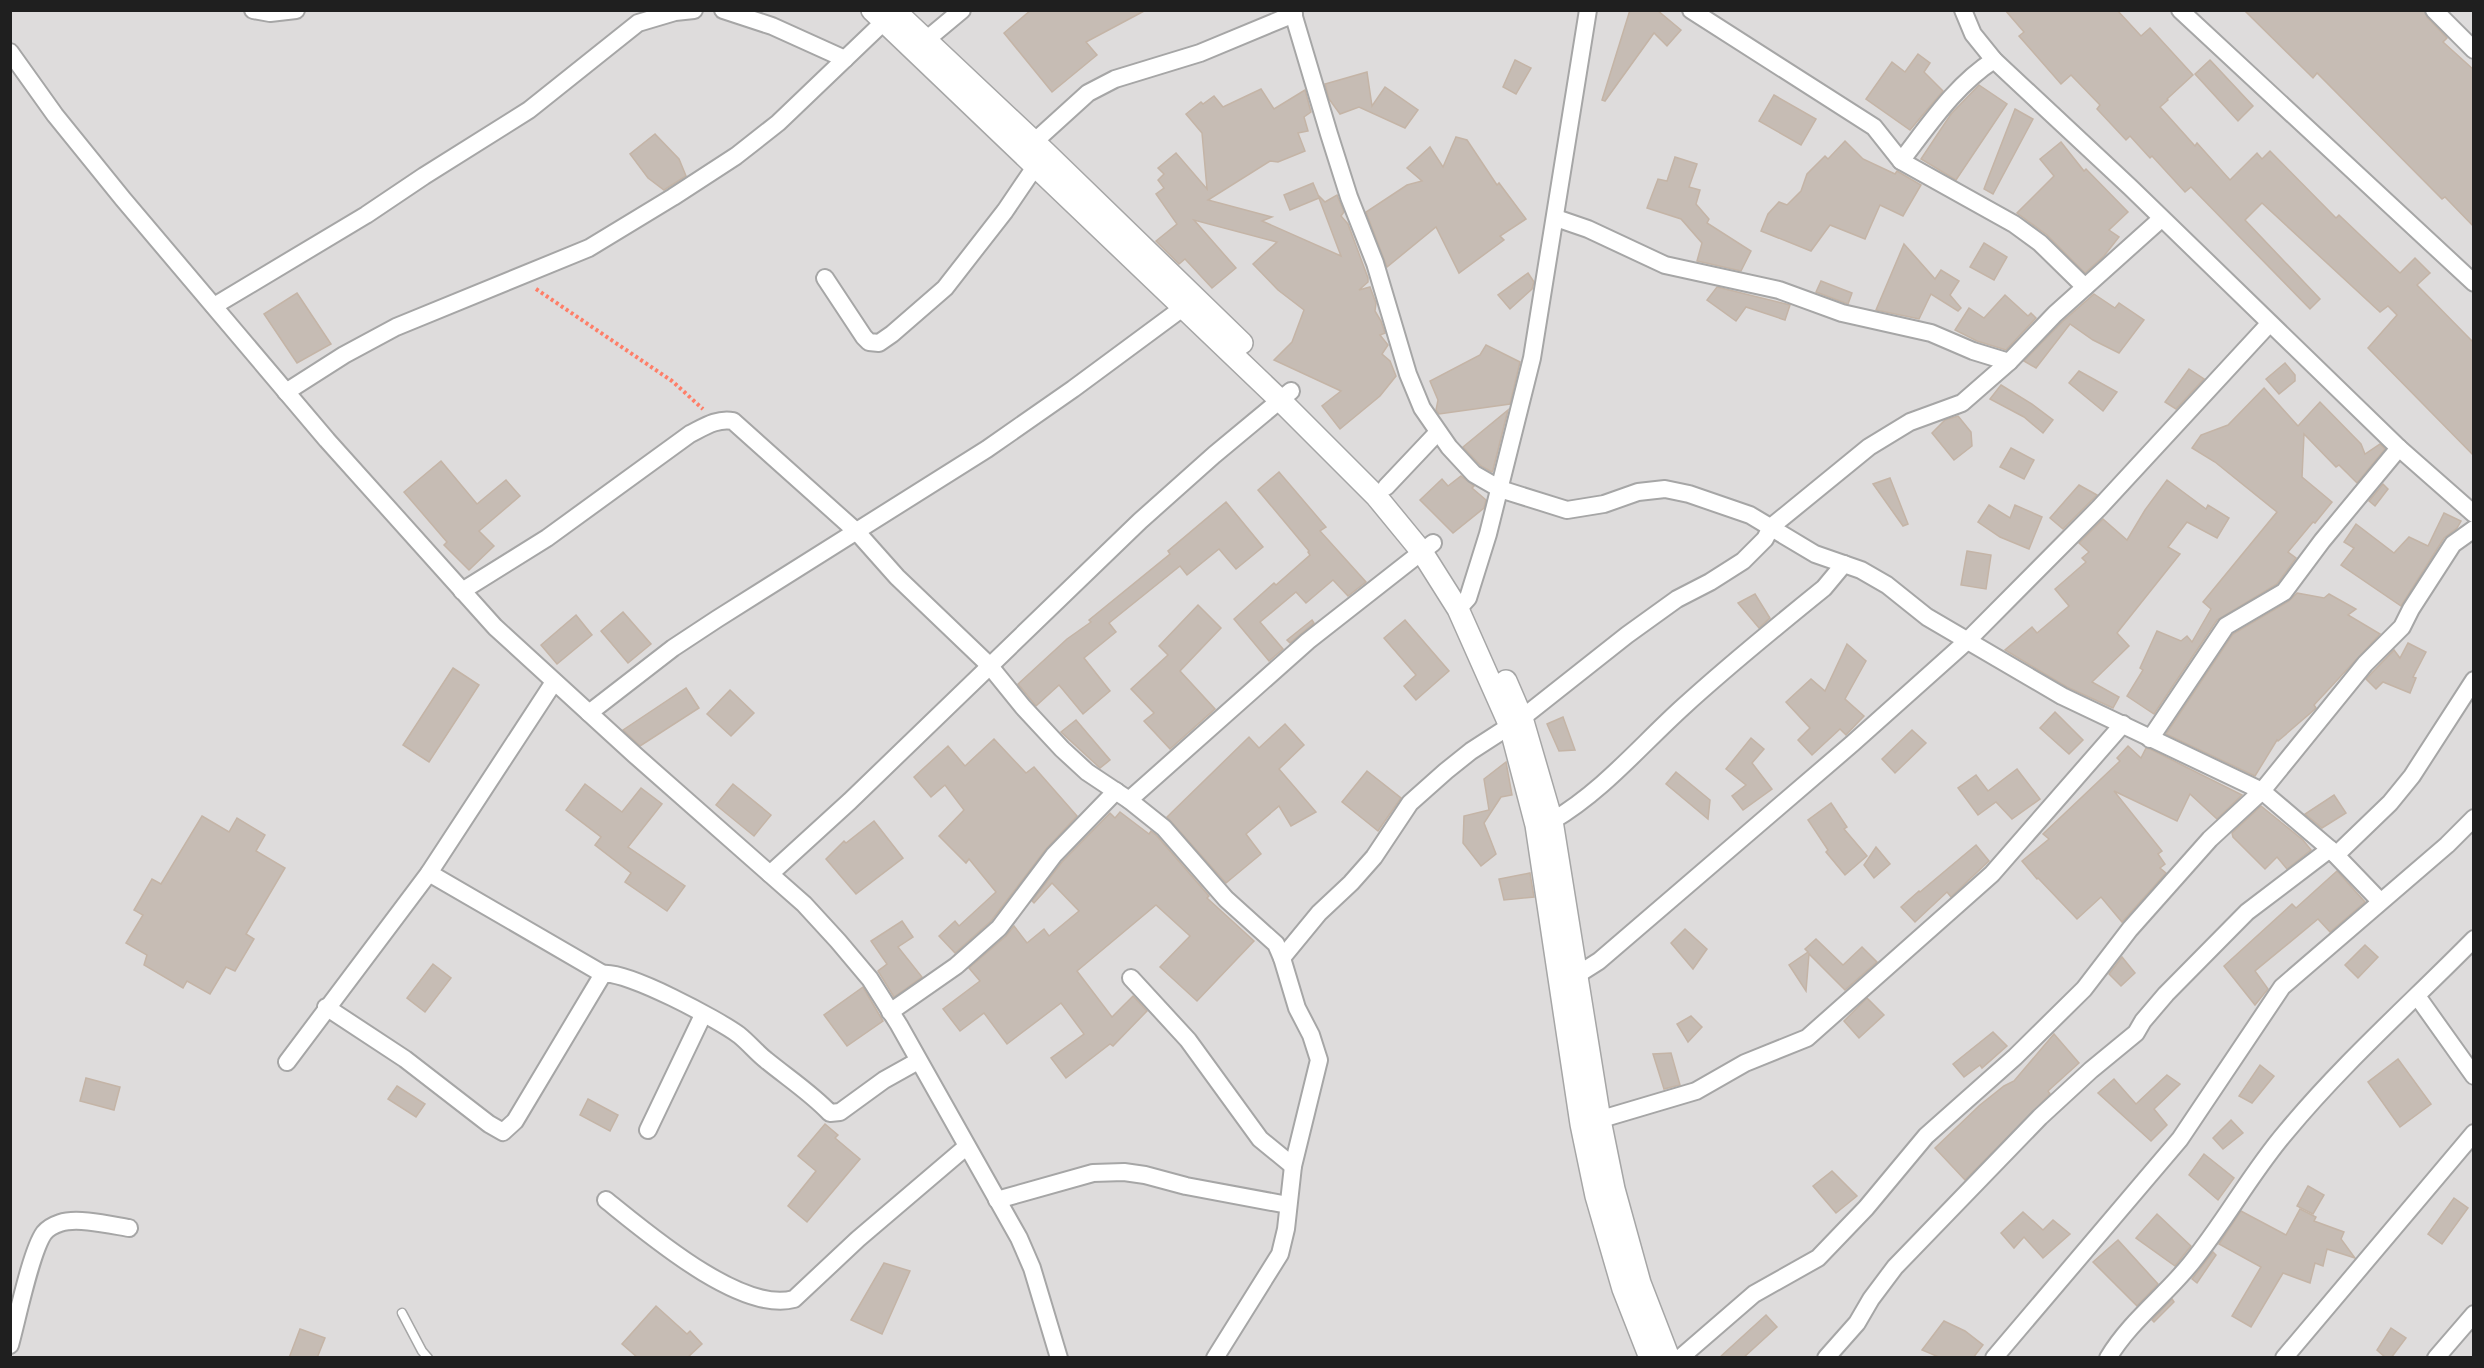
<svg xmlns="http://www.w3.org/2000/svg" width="2484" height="1368" font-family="'Exo 2',sans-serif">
	<rect width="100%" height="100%" fill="#f1ede5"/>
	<rect fill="#dedcdc" x="11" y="11" width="2462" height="1346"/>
	<g fill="#c6bcb4" stroke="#c4b4a6" stroke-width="1.5">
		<polygon points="1031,10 1146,10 1086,42 1097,55 1052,92 1004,33"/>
		<polygon points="1630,10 1657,10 1681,30 1667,46 1654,33 1605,101 1602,100"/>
		<polygon points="2005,10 2117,10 2141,36 2150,28 2193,75 2167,99 2168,100 2160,107 2195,146 2197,143 2230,180 2257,153 2262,159 2270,151 2336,218 2339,215 2400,273 2415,258 2430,273 2417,285 2474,343 2474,456 2368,348 2397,315 2388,306 2380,312 2262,203 2245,220 2320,299 2310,309 2191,187 2185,192 2152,156 2150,158 2130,136 2126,140 2097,109 2100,105 2071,75 2061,84 2019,36 2024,32"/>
		<polygon points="2244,10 2424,10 2427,17 2447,38 2443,42 2474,70 2474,227 2445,197 2442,199 2317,73 2313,78"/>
		<polygon points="1918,54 1930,63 1924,72 1943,91 1910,130 1866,99 1892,62 1905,72"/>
		<polygon points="1515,60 1531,68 1516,94 1503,87"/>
		<polygon points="2210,60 2253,106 2238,121 2195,74"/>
		<polygon points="1367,72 1372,106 1385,87 1418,110 1405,128 1359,107 1340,114 1329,99 1325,84"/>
		<polygon points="1979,85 2007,104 1956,180 1921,159 1951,114"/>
		<polygon points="1261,89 1274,109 1305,90 1311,112 1304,117 1308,131 1298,133 1305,151 1278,162 1270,161 1208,200 1272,217 1262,221 1341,256 1319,198 1290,210 1284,195 1313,183 1319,197 1318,195 1325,202 1337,195 1344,212 1341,216 1348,224 1368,278 1368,282 1359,290 1370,287 1376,303 1375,311 1381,321 1385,333 1380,335 1388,345 1382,354 1390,361 1396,376 1380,396 1340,429 1322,406 1341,391 1274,360 1292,342 1304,310 1278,290 1253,264 1277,242 1194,220 1236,268 1212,288 1185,259 1179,264 1156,241 1177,224 1156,194 1164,188 1158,180 1164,174 1158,168 1176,153 1207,189 1202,133 1186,114 1201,102 1203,104 1214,96 1223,107"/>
		<polygon points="1774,95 1816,119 1801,145 1759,121"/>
		<polygon points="2015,109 2033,119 1993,194 1984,189"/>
		<polygon points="655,134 679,159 686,176 664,190 648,178 630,154"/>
		<polygon points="1456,137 1467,140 1497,185 1499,183 1526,219 1500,236 1504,240 1459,273 1436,227 1387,267 1366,212 1407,185 1422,181 1407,168 1430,147 1443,167"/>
		<polygon points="1845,141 1863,159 1895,174 1897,171 1921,185 1903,216 1880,205 1865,239 1830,225 1811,251 1761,231 1768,214 1779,202 1787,205 1801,191 1807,174 1825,156 1828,159"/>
		<polygon points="2061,142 2084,171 2086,169 2128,212 2109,230 2119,237 2104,256 2085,273 2047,235 2017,213 2054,176 2040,159"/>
		<polygon points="1675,157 1697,164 1689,187 1700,190 1696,204 1709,219 1707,223 1751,251 1741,271 1697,261 1702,243 1681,219 1647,208 1658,179 1667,181"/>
		<polygon points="1984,243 2007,257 1994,280 1970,267"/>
		<polygon points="1904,244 1935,279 1941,270 1959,281 1950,295 1961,308 1958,311 1931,294 1919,319 1876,310"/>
		<polygon points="1528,273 1534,282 1532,289 1510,309 1498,295"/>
		<polygon points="1821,281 1852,293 1848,304 1816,292"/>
		<polygon points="1717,287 1790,305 1785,320 1746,307 1736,321 1707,300"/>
		<polygon points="297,293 331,344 297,363 264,314"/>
		<polygon points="2094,294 2115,308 2119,303 2144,320 2119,353 2093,340 2070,324 2036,368 2024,361 2062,322"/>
		<polygon points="2005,295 2028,316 2031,313 2036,318 2006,350 1977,341 1955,330 1969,308 1984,318"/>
		<polygon points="1486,345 1520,362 1510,404 1439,414 1436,410 1438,400 1430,381 1480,355"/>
		<polygon points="2285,363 2295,375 2295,381 2279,394 2266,379"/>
		<polygon points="2189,369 2204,379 2176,409 2165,402"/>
		<polygon points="2079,371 2117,392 2103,411 2069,383"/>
		<polygon points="2001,385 2032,404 2053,420 2043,433 2024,417 1990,399"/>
		<polygon points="2264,388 2298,426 2320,402 2361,444 2365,454 2380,444 2385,449 2357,483 2339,465 2336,467 2304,434 2302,477 2332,502 2315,523 2313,522 2288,552 2296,558 2277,584 2217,620 2154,714 2127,696 2143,670 2140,668 2157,631 2181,641 2187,636 2192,642 2211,609 2203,602 2277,512 2215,462 2192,448 2201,435 2228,425"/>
		<polygon points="1508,410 1493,470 1492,472 1481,466 1463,447"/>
		<polygon points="1958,416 1971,432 1972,446 1954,460 1932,433 1945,420"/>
		<polygon points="2011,448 2034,460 2024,479 2000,467"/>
		<polygon points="441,461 477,504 506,480 520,496 479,531 494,546 469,570 444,545 447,542 404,492"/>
		<polygon points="1279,472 1326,527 1320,531 1366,582 1348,596 1333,580 1306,603 1296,592 1260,622 1283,649 1269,661 1234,619 1274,583 1276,585 1310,555 1308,552 1309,551 1258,490"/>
		<polygon points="1461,476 1474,486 1472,488 1486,500 1484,508 1453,533 1420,500 1442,479 1448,486"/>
		<polygon points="1890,478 1908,524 1903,526 1873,484"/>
		<polygon points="2167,480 2206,509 2208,505 2229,518 2217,538 2187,522 2168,547 2180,554 2117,633 2129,646 2092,682 2119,697 2113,708 2067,687 2005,650 2032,627 2037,633 2069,606 2055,589 2086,562 2082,558 2089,552 2079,543 2103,519 2127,540 2145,510"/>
		<polygon points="2383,484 2388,489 2375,506 2369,501"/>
		<polygon points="2079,485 2097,495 2063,529 2050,518"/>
		<polygon points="1226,502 1263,547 1236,569 1219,549 1187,575 1180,566 1109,623 1116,632 1084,658 1110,691 1083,714 1059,685 1036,706 1018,684 1067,639 1091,622 1089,620 1170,554 1168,551"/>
		<polygon points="1989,505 2010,518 2015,505 2042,517 2029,549 2000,537 1978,522"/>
		<polygon points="2444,513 2461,521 2457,528 2444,538 2401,606 2341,565 2354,548 2344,542 2356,524 2394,553 2409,537 2428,546"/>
		<polygon points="1967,551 1991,555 1986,589 1961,585"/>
		<polygon points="2297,593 2324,598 2329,594 2356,609 2348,615 2380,634 2314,705 2316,708 2314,710 2278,741 2277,740 2255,776 2166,734 2233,634 2289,601"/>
		<polygon points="1755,594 1770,618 1759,628 1738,603"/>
		<polygon points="1198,605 1221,628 1180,671 1215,709 1170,749 1144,721 1154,713 1131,689 1168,655 1159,646"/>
		<polygon points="623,612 651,644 628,663 601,631"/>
		<polygon points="576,615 592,635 557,664 541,645"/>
		<polygon points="1312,620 1314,623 1290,643 1287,640"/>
		<polygon points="1405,620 1449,671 1416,700 1404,686 1416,675 1384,638"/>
		<polygon points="2408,643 2426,652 2413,677 2416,678 2410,693 2383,682 2376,689 2366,679 2394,650 2400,658"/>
		<polygon points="1847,644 1866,661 1845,699 1864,716 1846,735 1840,729 1812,755 1798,740 1810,728 1786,702 1811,679 1825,691"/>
		<polygon points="453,668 479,685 429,762 403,745"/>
		<polygon points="686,688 699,708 640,746 623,730"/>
		<polygon points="730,690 754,713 731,736 707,714"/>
		<polygon points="2055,712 2083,740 2069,754 2040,728"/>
		<polygon points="1563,717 1575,750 1559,751 1547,724"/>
		<polygon points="1076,720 1110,760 1100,768 1061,732"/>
		<polygon points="1285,724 1304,745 1279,769 1316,812 1291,826 1279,806 1246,834 1261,854 1226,883 1167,817 1249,737 1259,748"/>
		<polygon points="1912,730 1926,743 1895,773 1882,759"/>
		<polygon points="1751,738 1764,749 1752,763 1772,789 1743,810 1732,796 1746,785 1726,769"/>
		<polygon points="994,739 1026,773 1034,767 1077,816 1046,849 991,921 955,953 939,936 955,921 959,926 996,892 969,859 966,863 939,836 964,810 945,785 931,797 914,777 948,746 965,766"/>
		<polygon points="2128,746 2141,758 2146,748 2150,749 2242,795 2217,819 2190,794 2177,821 2114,791 2162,851 2158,854 2165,864 2160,868 2166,873 2122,922 2101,897 2077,919 2038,878 2037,879 2022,861 2049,839 2043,834 2120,761 2117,758"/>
		<polygon points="1506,762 1512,795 1501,797 1484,823 1496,854 1481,866 1463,843 1464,816 1489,810 1484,779"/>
		<polygon points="2017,769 2040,799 2012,819 1996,802 1978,815 1958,788 1976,775 1988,791"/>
		<polygon points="1367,771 1401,798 1378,831 1342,802"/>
		<polygon points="1676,772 1710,800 1708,819 1666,784"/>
		<polygon points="585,784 622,812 641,788 662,804 628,847 685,886 667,911 625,882 631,873 595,845 601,837 566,810"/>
		<polygon points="733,784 771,815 754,836 716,805"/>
		<polygon points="2334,795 2346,813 2322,828 2305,814"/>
		<polygon points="1831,803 1847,827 1844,829 1867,856 1845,875 1826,852 1828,850 1808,820"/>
		<polygon points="2261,806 2303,840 2311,850 2287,869 2277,857 2265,869 2233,837 2232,833"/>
		<polygon points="1120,812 1149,834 1151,831 1157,836 1209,896 1207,898 1254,941 1197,1001 1160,967 1190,936 1156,905 1077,971 1112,1017 1133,996 1147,1011 1113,1046 1110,1044 1066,1078 1051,1058 1084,1034 1061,1003 1007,1044 984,1013 960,1031 943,1009 980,981 969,968 1006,936 1014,926 1027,943 1044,929 1049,936 1079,911 1052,883 1034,903 1032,901 1062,862 1110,813 1115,818"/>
		<polygon points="202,816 229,832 237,818 265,835 256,851 285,868 246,934 254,939 235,971 226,967 210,994 187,981 183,988 144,965 147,955 126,943 143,915 134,910 152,879 161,884"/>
		<polygon points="874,821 903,858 856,894 826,859 844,841 846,843"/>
		<polygon points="1976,845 1989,861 1951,897 1947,892 1915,922 1901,907 1919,891 1920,892"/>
		<polygon points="1876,847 1890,864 1874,878 1864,865"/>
		<polygon points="2337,871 2365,902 2330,932 2318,919 2255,971 2268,989 2255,1005 2224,966 2292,904 2296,908"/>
		<polygon points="1530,873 1534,897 1504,900 1499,879"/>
		<polygon points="902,921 913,937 898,947 922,977 894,997 878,971 887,964 871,941"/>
		<polygon points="1685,929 1707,949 1693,969 1671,943"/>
		<polygon points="1816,939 1843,965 1862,947 1877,962 1845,990 1809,954 1806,991 1789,965 1808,952 1805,949"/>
		<polygon points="2365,945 2378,957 2358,978 2345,965"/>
		<polygon points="2122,957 2135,973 2121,986 2109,974"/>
		<polygon points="433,964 451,978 425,1012 407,998"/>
		<polygon points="863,987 883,1021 847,1046 824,1015"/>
		<polygon points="1867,998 1884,1015 1859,1038 1844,1021"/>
		<polygon points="1691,1016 1702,1027 1688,1042 1677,1024"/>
		<polygon points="1993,1032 2007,1046 1982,1068 1980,1065 1964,1077 1953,1064"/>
		<polygon points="2054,1034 2079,1063 2048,1091 2050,1094 1965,1180 1935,1148 1980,1105 2004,1086 2014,1081"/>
		<polygon points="1671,1053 1680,1085 1664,1089 1653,1054"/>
		<polygon points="2398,1059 2431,1104 2400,1127 2368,1082"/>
		<polygon points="2260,1065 2274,1076 2252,1103 2239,1096"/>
		<polygon points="2167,1075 2180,1084 2154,1109 2167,1125 2151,1141 2098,1093 2114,1079 2136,1104"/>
		<polygon points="86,1078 120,1087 114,1110 80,1101"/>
		<polygon points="397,1086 425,1104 416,1117 388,1099"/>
		<polygon points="588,1099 618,1115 610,1131 580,1115"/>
		<polygon points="2231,1120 2243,1133 2223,1149 2213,1138"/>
		<polygon points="825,1124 838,1135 835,1138 860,1159 807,1222 788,1206 816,1171 798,1156"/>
		<polygon points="2204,1154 2234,1178 2218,1200 2189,1175"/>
		<polygon points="1832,1171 1857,1196 1836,1213 1813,1186"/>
		<polygon points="2308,1186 2324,1195 2313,1214 2297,1206"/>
		<polygon points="2454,1198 2468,1208 2442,1244 2428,1234"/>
		<polygon points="2300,1209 2316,1217 2314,1221 2344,1232 2341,1239 2355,1258 2327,1249 2323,1266 2315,1263 2310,1283 2283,1273 2251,1327 2232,1316 2261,1267 2219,1244 2241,1211 2286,1235"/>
		<polygon points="2023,1212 2043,1230 2053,1220 2070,1234 2043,1258 2024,1237 2014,1248 2001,1233"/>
		<polygon points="2157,1214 2191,1246 2175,1266 2136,1238"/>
		<polygon points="2118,1240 2158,1284 2137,1306 2093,1262"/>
		<polygon points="2213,1252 2216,1255 2197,1283 2192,1279"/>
		<polygon points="884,1263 910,1271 882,1334 851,1320"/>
		<polygon points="2172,1299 2174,1302 2154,1322 2152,1320"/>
		<polygon points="656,1306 687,1334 690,1331 702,1344 687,1358 638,1358 622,1344"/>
		<polygon points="1766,1315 1777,1327 1743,1358 1719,1358"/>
		<polygon points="1944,1321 1965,1331 1983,1345 1973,1358 1941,1358 1922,1350"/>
		<polygon points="2391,1328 2406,1338 2391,1358 2386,1358 2377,1350"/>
		<polygon points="300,1329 325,1338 317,1358 289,1358"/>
	</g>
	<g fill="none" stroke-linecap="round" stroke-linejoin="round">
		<g stroke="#a6a6a6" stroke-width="11">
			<polyline id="service" points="402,1313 422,1351 428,1358"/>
		</g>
		<g stroke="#a6a6a6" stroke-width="20">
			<g id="minor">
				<polyline points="253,10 270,13 296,10"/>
				<polyline points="723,10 772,26 845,59"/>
				<polyline points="1292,10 1329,134 1349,197 1375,263 1408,374 1422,408 1449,447 1474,474 1500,489 1567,510 1604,504 1638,492 1665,489 1689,494 1750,515 1815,554 1861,570 1887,585 1927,617 2062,696 2262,791 2330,849 2380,901"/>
				<polyline points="1691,10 1874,127 1901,161 2014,224 2040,243 2085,287"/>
				<polyline points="1963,10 1973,34 1994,60 2130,187 2399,448 2474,514"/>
				<polyline points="2180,10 2474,283"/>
				<polyline points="2434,10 2474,50"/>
				<polyline points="926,40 962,10"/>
				<polyline points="10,52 55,115 123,199 327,440 495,627 635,755 804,904 838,941 870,979 899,1025 1019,1238 1032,1268 1059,1358"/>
				<polyline points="1034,142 1088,93 1115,79 1200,53 1294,14"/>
				<path d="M1901,161C1929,125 1955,85 1994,60"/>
				<polyline points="1556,218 1588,229 1665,265 1779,290 1842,313 1931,333 1973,351 2009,362"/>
				<polyline points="825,278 864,337 869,342 879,343 892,334 945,288 1005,211 1041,158"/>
				<polyline points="214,306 366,215 424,176 529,110 638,23 675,12 694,10"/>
				<polyline points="286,392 344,355 396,327 589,248 673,197 736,156 778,123 892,14"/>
				<polyline points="1386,487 1438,432"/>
				<path d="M462,591L547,538L690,434C704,427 717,418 733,421L857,532L897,577L989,665L1023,707L1062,749L1087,772L1129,800L1164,828L1226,899L1276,944L1282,958L1297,1008L1311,1035L1319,1060L1293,1166L1286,1229L1280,1254L1215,1358"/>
				<polyline points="1458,609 1468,598 1488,534 1532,358 1588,10"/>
				<polyline points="589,713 673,648 717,619 987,449 1073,389 1192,301"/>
				<polyline points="2150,739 2226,626 2284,592 2322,541 2399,448"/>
				<polyline points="1129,800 1308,641 1433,543"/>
				<path d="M1552,821C1603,791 1640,746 1683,707C1729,665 1777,626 1824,588L1844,564"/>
				<polyline points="2336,855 2390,803 2412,776 2474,680"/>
				<polyline points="429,873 603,974"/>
				<polyline points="770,874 850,801 1140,521 1214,455 1291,391"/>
				<polyline points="1282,958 1319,913 1351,883 1374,857 1410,803 1446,771 1471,751 1522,718 1627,635 1677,599 1710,582 1743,561 1765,539 1771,527 1869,447 1910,422 1962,403 2009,362 2055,314 2161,219"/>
				<polyline points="1577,975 1599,961 1853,743 1966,642 2099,508 2269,324"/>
				<polyline points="1131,978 1188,1040 1260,1139 1293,1166"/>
				<polyline points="2417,996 2474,1076"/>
				<path d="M326,1007L405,1059L489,1124L503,1132L515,1121L603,974C626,970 719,1020 739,1035C749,1043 757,1053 766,1060C788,1078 811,1093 830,1113L840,1112L884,1080L918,1061"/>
				<polyline points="890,1012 956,966 999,928 1054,855 1116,791"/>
				<polyline points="287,1062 429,873 554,682"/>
				<polyline points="1588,1123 1696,1091 1745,1063 1807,1038 1992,874 2123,724"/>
				<polyline points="648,1130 703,1015"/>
				<path d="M606,1200C646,1232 741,1314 794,1299L858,1239L966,1147"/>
				<polyline points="997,1200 1093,1173 1124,1172 1145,1175 1186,1186 1288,1205"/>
				<path d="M10,1345C17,1320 31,1251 44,1233C48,1228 54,1225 60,1223C77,1217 111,1225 129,1228"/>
				<polyline points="1680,1358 1754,1294 1818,1258 1866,1208 1926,1136 2015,1057 2084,989 2130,929 2210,839 2262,791 2365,664 2402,627 2411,609 2453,544 2474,529"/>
				<polyline points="1826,1358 1857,1323 1871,1299 1895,1267 2040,1117 2091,1070 2136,1033 2143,1021 2166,994 2247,912 2330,849"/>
				<polyline points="1994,1358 2180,1139 2282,987 2447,845 2474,818"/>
				<path d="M2108,1358C2130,1321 2166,1295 2192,1262C2226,1220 2251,1173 2286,1132C2343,1063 2411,1003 2474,939"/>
				<polyline points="2284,1358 2474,1133"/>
				<polyline points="2436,1358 2474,1314"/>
			</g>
		</g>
		<g stroke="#a6a6a6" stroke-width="24">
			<g id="tertiary">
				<polyline points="872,10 1280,400 1376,496 1422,552 1458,609 1510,726 1536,825 1581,1124 1596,1196 1623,1289 1650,1358"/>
				<polyline points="894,10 1046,153 1242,343"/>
				<polyline points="1506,681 1522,718 1552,821 1600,1120 1614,1189 1640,1283 1669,1358"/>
			</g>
		</g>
		<polyline stroke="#ff7e68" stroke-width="4" stroke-dasharray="3 3" stroke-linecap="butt" points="536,289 672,381 703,409"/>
		<use href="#service" stroke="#fff" stroke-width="8"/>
		<use href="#minor" stroke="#fff" stroke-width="16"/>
		<use href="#tertiary" stroke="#fff" stroke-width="21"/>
	</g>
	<rect width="2484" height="1368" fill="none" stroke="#1f1f1f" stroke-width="24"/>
</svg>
